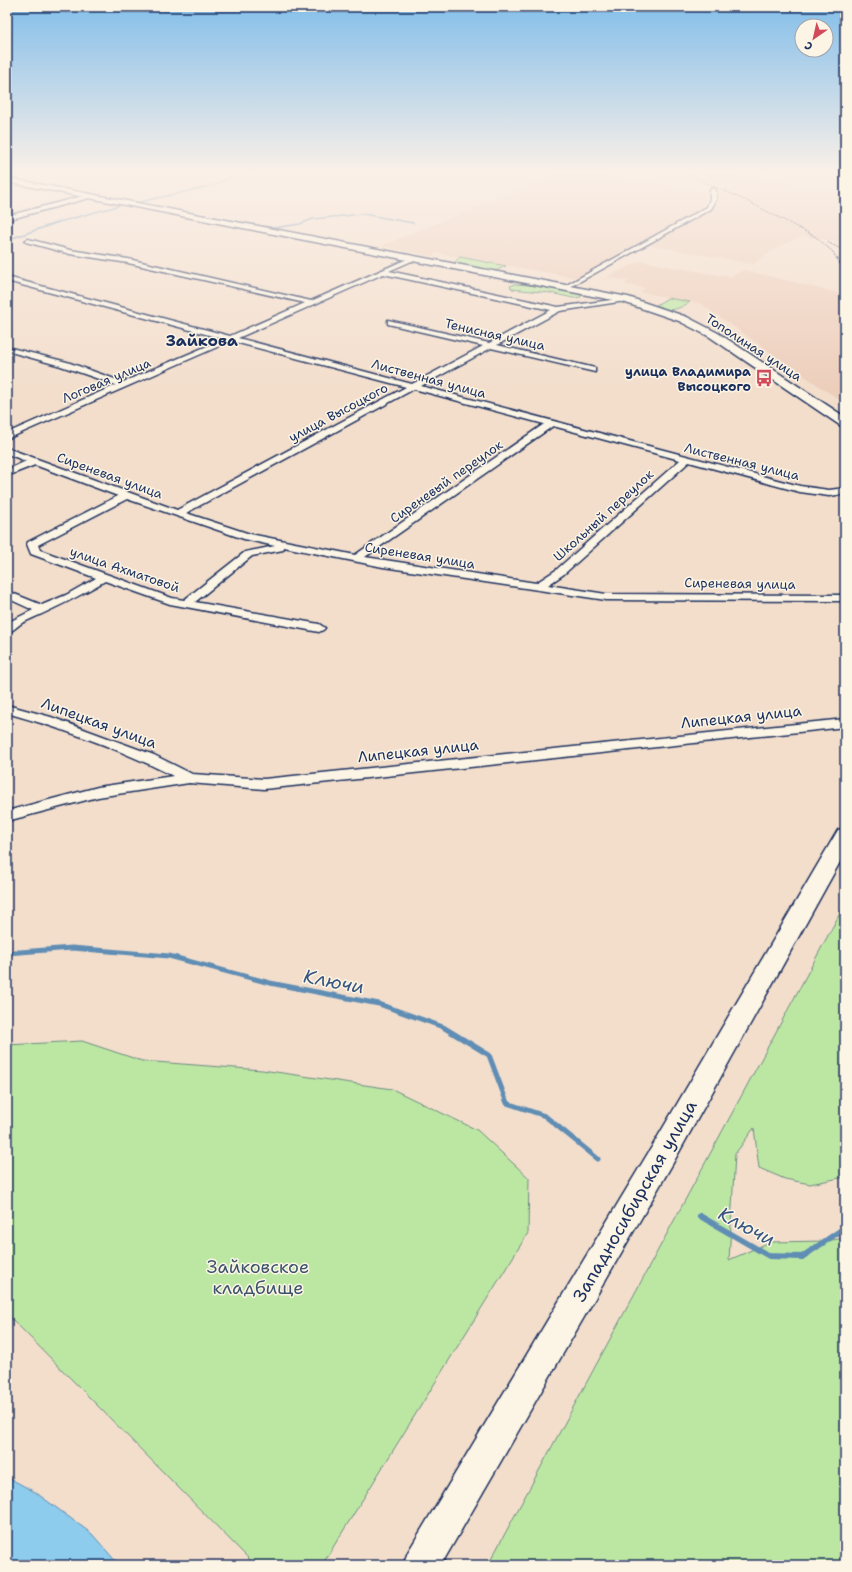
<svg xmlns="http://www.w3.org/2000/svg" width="852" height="1572" font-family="'Shantell Sans',sans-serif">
	<rect width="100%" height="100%" fill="#f3decc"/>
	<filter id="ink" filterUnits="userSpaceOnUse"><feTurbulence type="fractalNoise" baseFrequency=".025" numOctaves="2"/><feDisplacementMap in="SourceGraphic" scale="8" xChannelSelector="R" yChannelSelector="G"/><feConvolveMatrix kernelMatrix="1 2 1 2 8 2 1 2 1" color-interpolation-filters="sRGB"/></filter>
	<g filter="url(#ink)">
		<g fill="#edcebb">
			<polygon points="568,170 706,191 701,209 576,278 437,253 430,256 381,246"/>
			<polygon points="687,170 786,181 782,183 845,192 845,243 802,236 780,246 753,264 648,245 712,209 723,188"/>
			<polygon points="640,261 730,277 744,270 845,295 845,404 701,304 640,292 645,288 625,284 629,281 607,277"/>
		</g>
		<g fill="#bce7a3" stroke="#6c8b80">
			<polygon points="460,257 506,266 493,272 452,265"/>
			<polygon points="515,284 541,286 581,294 581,297 573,298 551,293 512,289 510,286"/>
			<path d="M668,298L690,302C679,309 667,314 656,305Z"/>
			<polygon points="845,904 845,1177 810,1184 785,1179 759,1168 754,1128 735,1154 729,1260 770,1242 825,1241 845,1238 845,1565 488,1565"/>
			<polygon points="82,1041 142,1061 262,1070 392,1089 477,1130 529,1178 528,1233 322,1565 255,1565 7,1314 7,1045"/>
		</g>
		<polygon fill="#8dcced" stroke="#5f8db4" points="7,1477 35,1492 92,1534 119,1565 7,1565"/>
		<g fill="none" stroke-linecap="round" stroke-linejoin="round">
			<g stroke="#5f8db4" stroke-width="1.5">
				<polyline points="140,202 215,185 237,174 252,170"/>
				<polyline points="137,203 274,228 300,224 313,219 363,214 413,223"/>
				<polyline points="7,240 59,222 118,206"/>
			</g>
			<polyline stroke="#5f8db4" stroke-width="5" points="7,953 72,948 169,956 270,983 379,1004 443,1027 489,1055 507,1103 545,1116 598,1159"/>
			<polyline stroke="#5f8db4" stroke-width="6" points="700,1216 769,1256 802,1257 840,1231 845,1230"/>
			<g stroke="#1b2f5e" stroke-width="3">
				<g id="street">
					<polygon points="713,188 716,190 716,199 711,209 568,288 563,287 707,207 710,199 710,190"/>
					<polygon points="91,194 93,197 7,220 7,216"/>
					<path d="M28,239L70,250L128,259L311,301L412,257L414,258V260L389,271L558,307L627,298V300L625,301L560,311L497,345L595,368V372L491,348L421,386L800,486L829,490L845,488V494L829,496L800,492L689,462L564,574L548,585L606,594L845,595V601L606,600L383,567L284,547L283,550L252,556L195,602L319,624L325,628L323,630L319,632L170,604L105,581C78,597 51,610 22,623C17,626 13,631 7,633V623L33,610L7,598V591L42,605L66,595L96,578L31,554L27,544L28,542L118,496L35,465L7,476V470L26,461L7,454V448L177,510L406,387L231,341L7,439V433L116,385L61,366L7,351V347L67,362L123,382L224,339L7,281V277L230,336L305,303L128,263L70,254L26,242L25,241ZM383,274L551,310L489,343L388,320V324L483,346L412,384L238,338ZM414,389L544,424L355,555L250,534L186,513ZM553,426L680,460L556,570L536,583L365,557ZM127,499L244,539L275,546L245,552L184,600L172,598L40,550L38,545Z"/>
					<path d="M7,705L51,717L154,755L192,774L264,779L845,719V727L264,789L189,783L98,797L7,821V811L98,787L173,776C121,749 64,729 7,713Z"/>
				</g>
			</g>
			<g stroke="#1b2f5e" stroke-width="3">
				<g id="secondary">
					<polygon points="7,178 628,297 687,317 718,333 845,417 845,427 841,426 710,337 679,321 623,302 7,182"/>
					<polygon points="845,828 845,853 673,1163 441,1565 403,1565 408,1552 653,1145 838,830"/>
				</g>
			</g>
			<use href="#street" fill="#fcf5e5" fill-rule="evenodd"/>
			<use href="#secondary" fill="#fcf5e5" fill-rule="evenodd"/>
			<g stroke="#1b2f5e" stroke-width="1" stroke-dasharray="2.5 1" stroke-linecap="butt">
				<polyline points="678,170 747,201 816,237 833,252 837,259"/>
				<polyline points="805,170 845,173"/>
				<polyline points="827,242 845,251"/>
			</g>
			<polyline stroke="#1b2f5e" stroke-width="1.5" stroke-dasharray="3 1.5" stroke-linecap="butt" points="837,258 845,273"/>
		</g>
	</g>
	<linearGradient id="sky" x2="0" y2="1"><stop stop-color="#83beea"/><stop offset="0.44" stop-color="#faf0e8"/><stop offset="1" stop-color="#faf0e8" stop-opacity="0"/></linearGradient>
	<rect width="852" height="390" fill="url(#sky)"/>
	<defs>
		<g id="bus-bare" transform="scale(1.38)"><path d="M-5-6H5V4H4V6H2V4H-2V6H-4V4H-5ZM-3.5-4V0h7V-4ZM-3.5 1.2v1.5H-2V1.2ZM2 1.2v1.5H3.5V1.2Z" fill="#d1495b" stroke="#fcf5e5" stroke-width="2.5" paint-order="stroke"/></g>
	</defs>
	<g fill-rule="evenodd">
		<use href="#bus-bare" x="764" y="378"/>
	</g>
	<g text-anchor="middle" stroke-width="3" stroke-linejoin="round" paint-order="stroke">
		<g font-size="13" fill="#1b2f5e" stroke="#fcf5e5">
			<text transform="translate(495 334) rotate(13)" y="5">Тенисная улица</text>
			<text transform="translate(754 347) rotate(33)" y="5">Тополиная улица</text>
			<text transform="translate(429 378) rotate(15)" y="5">Лиственная улица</text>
			<text transform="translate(106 380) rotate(-23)" y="5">Логовая улица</text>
			<text transform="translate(338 412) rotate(-28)" y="5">улица Высоцкого</text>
			<text transform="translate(742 461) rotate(14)" y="5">Лиственная улица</text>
			<text transform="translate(110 475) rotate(20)" y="5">Сиреневая улица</text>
			<text transform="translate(446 481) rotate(-35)" y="5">Сиреневый переулок</text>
			<text transform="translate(603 515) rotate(-42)" y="5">Школьный переулок</text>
			<text transform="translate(420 555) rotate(9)" y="5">Сиреневая улица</text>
			<text transform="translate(125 569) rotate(19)" y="5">улица Ахматовой</text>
			<text transform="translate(740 583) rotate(1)" y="5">Сиреневая улица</text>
		</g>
		<g font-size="13" font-weight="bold" fill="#1b2f5e" stroke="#fcf5e5" text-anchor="end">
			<text x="751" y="376">улица Владимира<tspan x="751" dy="15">Высоцкого</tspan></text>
		</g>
		<g font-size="15" fill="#1b2f5e" stroke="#fcf5e5">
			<text transform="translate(741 717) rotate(-6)" y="5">Липецкая улица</text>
			<text transform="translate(99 723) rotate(20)" y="5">Липецкая улица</text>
			<text transform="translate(418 751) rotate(-6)" y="5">Липецкая улица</text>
		</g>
		<g font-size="16" font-weight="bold" fill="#1b2f5e" stroke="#fcf5e5">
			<text x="202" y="346">Зайкова</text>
		</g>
		<g font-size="18" fill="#1b2f5e" stroke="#fcf5e5">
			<text transform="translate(635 1201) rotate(-60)" y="6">Западносибирская улица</text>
		</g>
		<g font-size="18" fill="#3b546c" stroke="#fcf5e5">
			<text x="258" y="1273">Зайковское<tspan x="258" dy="21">кладбище</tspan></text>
		</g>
		<g font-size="19" font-style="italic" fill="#385682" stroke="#fcf5e5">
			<text transform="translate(334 981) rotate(11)" y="7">Ключи</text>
			<text transform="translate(747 1226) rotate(28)" y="7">Ключи</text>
		</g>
	</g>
	<rect width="852" height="1572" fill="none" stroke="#fcf5e5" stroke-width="24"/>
	<rect x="12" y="12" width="828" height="1548" fill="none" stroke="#1b2f5e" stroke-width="1.5" filter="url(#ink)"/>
	<g transform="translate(814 38) rotate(214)"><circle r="19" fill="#fcf5e5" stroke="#a2a6af"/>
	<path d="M0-3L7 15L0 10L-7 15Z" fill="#d1495b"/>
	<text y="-6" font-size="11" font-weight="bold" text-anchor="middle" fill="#1b2f5e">С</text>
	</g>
</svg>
